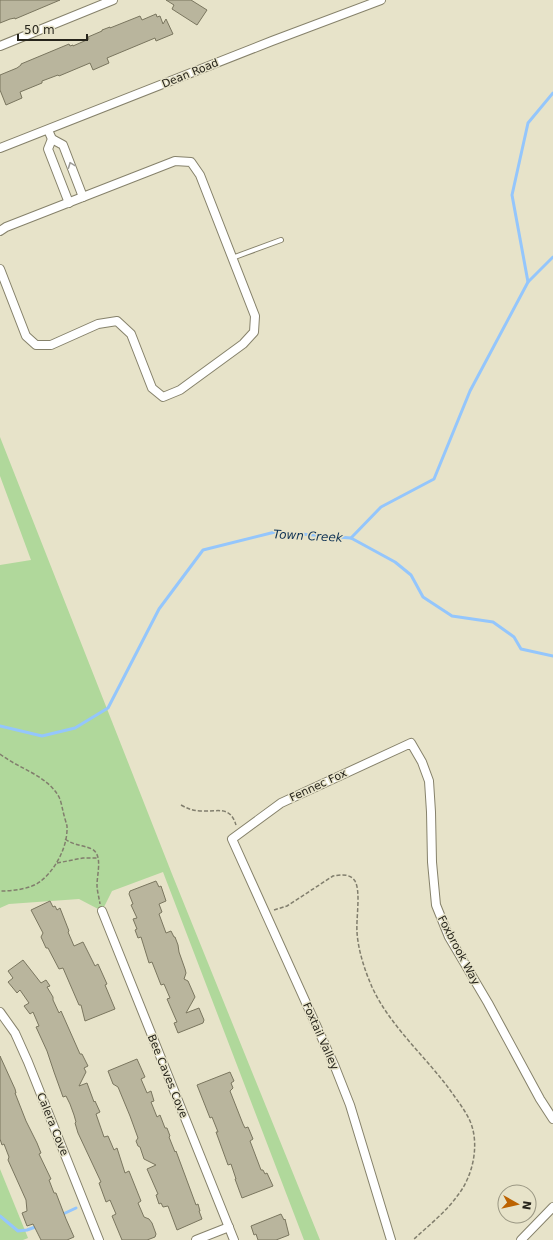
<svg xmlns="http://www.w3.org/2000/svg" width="553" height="1240" font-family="'DejaVu Sans',sans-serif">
	<rect width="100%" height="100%" fill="#e7e3c9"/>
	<g fill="#b0d89b">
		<polygon points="0,437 172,874 320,1240 304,1240 163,872 112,891 102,911 79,899 9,904 0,908 0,565 31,560 0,476"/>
		<polygon points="0,1169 28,1238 23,1240 0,1240"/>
	</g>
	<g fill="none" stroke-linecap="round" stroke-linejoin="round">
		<g stroke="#94c6fc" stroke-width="3">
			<polyline points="528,282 553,257"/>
			<polyline points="351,538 381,507 434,479 470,391 528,282 512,195 528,123 553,93"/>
			<polyline points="0,726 42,736 75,728 108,708 159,609 203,550 275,532 351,538 395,562 411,575 423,597 452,616 493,622 514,637 521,649 553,656"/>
			<polyline points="61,1215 76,1208"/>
			<polyline points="0,1216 18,1231 27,1230 38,1226"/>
		</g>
	</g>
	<g fill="#b9b59d" stroke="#7a765f">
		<polygon points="0,0 60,0 15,19 15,18 10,19 0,23"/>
		<polygon points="166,0 191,0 207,10 197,25 172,9 174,5"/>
		<polygon points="156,14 157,17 160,16 163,24 166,19 173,34 156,41 155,38 107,58 109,63 93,70 90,63 59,76 58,75 42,81 42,83 20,92 22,98 6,105 0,90 0,75 17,68 21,65 21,64 69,44 70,46 73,45 73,46 89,39 88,37 102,31 102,30 110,27 110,28 140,16 142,20"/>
		<polygon points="156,881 159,887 161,886 166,901 159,904 162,912 159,914 166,933 171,931 174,937 175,937 178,945 179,952 185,969 186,973 184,979 188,981 195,997 186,1013 199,1008 204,1020 203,1023 178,1033 174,1023 177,1022 167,999 170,998 164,984 161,985 152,962 149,963 141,937 138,938 135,930 137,929 133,919 137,918 131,905 133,904 129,894 130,891"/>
		<polygon points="50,901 53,907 55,906 57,910 60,908 69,931 68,932 74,946 83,942 95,966 98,964 107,984 105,985 115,1009 85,1021 81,1005 79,1005 63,968 59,969 48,948 46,948 41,937 43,933 31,910"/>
		<polygon points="23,960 41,983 46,980 50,986 47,987 53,997 53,1000 59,1013 61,1011 80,1054 82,1054 88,1066 84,1068 86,1072 79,1086 87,1083 94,1102 95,1101 100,1112 96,1114 104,1137 108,1136 114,1150 117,1148 125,1173 129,1171 141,1201 138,1203 144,1217 149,1219 152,1223 156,1234 155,1237 147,1240 122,1240 112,1216 116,1214 110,1200 106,1202 99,1183 101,1182 78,1133 75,1123 76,1122 74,1115 70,1104 66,1096 63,1097 54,1072 47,1051 36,1027 39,1026 33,1012 30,1014 24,1006 29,1003 20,990 17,993 8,982 13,978 8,971"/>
		<polygon points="0,1056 15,1089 16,1093 15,1093 26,1121 37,1143 41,1153 39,1154 51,1179 49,1180 54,1193 56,1193 66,1219 74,1237 67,1240 41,1240 33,1224 27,1226 22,1213 27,1211 26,1200 8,1160 9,1157 4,1144 2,1145 0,1139"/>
		<polygon points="137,1059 145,1077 141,1079 147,1093 151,1091 154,1101 151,1102 157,1117 160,1115 165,1128 167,1128 170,1136 169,1137 175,1152 176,1151 196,1205 198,1204 200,1211 199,1211 202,1219 177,1230 168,1206 163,1207 161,1203 159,1204 156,1195 158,1194 147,1169 156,1165 144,1159 140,1147 138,1146 136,1141 138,1138 130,1116 118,1087 113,1084 108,1071"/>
		<polygon points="230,1072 234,1081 231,1083 233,1088 230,1091 243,1124 245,1128 248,1127 253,1139 250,1141 261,1170 263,1170 265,1174 267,1173 273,1186 242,1198 235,1179 236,1179 231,1164 228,1165 216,1132 218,1132 212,1117 210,1118 197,1085"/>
		<polygon points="281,1214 284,1220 285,1219 289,1235 276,1240 258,1240 256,1234 254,1235 251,1226"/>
	</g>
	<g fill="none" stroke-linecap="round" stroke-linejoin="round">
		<g stroke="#86826b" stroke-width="6">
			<polyline id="service" points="232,258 281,240"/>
		</g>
		<g stroke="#86826b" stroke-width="10">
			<g id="minor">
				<polyline points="0,46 113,0"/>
				<polyline points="48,130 52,139 63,145 83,197"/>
				<polyline points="52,139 48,149 69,203"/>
				<polyline points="0,148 272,41 381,0"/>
				<polyline points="0,231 6,227 175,161 191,162 200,175 255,316 254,332 243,344 180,390 163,397 152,388 131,334 117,321 98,324 51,345 36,345 26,336 0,269"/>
				<polyline points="102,911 234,1240"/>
				<polyline points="0,1012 15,1033 28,1062 99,1240"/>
				<polyline points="196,1240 229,1227"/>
				<polyline points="391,1240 350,1105 335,1067 232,839 281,803 411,743 422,762 429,781 431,812 432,862 436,905 449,937 488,1003 540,1099 553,1119"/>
				<polyline points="521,1240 553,1207"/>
			</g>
		</g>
		<g stroke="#817e6d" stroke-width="1.5" stroke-dasharray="4 2" stroke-linecap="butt">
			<path d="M0,754C19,769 47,775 59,797C61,801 62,807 63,811C64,816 66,822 67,826C68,846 56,869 41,881C31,889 13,891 0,891"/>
			<path d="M181,805C188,809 194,811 202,811C217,812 230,805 236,825"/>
			<path d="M65,839C75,846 83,845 92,849C103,855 97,874 97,885C97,891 99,897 100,904"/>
			<polyline points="57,863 83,858 98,858"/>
			<path d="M274,910L287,906L333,876C340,875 350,873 355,881C361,892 356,918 357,932C358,950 365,971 372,987C390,1026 425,1056 450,1090C457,1100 465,1110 470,1121C480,1144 473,1176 458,1195C446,1212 428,1226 413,1240"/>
		</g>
		<use href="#service" stroke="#fff" stroke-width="4"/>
		<use href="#minor" stroke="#fff" stroke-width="8"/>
	</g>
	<defs><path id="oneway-chevron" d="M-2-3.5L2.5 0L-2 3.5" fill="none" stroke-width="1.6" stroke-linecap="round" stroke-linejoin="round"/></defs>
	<use stroke="#9d9c98" href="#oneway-chevron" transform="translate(71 165) rotate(-111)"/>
	<g text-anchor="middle" stroke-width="3" stroke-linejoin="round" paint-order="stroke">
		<g font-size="11" fill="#26241b" stroke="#e7e3c9">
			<text transform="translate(190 73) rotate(-22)" y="4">Dean Road</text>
			<text transform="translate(318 785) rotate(-25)" y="4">Fennec Fox</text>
			<text transform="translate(459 950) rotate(62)" y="4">Foxbrook Way</text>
			<text transform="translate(321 1036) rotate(66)" y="4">Foxtail Valley</text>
			<text transform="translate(168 1076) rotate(68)" y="4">Bee Caves Cove</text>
			<text transform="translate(53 1124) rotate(68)" y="4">Calera Cove</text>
		</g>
		<g font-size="12" font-style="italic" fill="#0e3254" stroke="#e7e3c9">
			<text transform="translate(308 536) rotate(3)" y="4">Town Creek</text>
		</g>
	</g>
	<g transform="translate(517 1204) rotate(98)"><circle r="19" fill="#e7e3c9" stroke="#9a9783"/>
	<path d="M0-3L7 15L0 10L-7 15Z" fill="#bc6301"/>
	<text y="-6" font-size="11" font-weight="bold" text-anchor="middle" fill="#26241b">N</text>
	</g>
	<path d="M18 34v6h69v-6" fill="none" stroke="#26241b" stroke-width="2"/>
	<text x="24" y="34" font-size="12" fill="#26241b" stroke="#e7e3c9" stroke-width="3" paint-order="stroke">50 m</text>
</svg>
